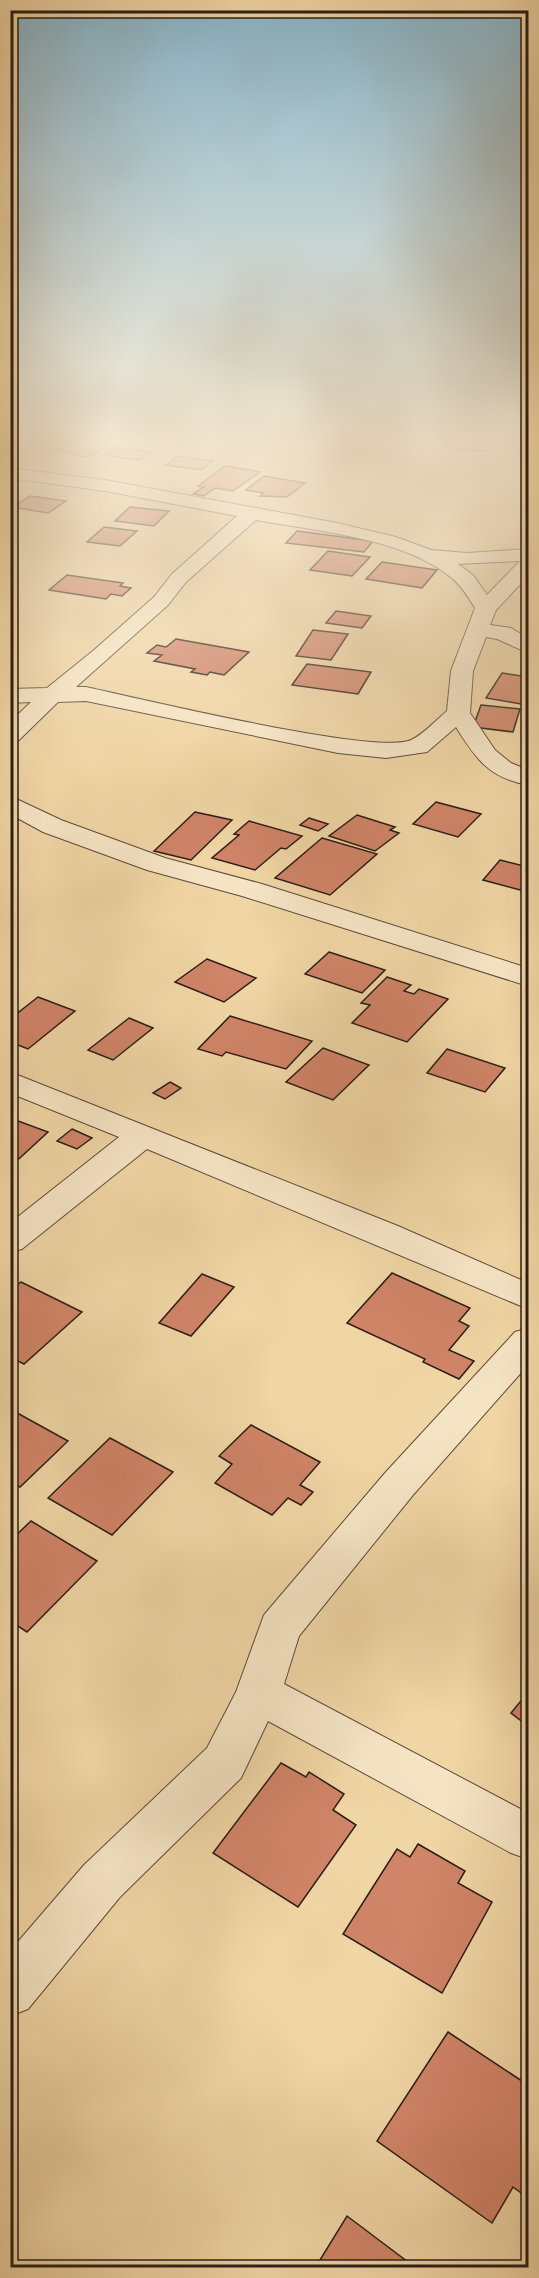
<svg xmlns="http://www.w3.org/2000/svg" width="539" height="2278" font-family="'IM FELL French Canon',serif">
	<rect width="100%" height="100%" fill="#f0d5a5"/>
	<filter id="stains"><feTurbulence type="fractalNoise" baseFrequency=".00333" numOctaves="4"/><feColorMatrix values="0 0 0 0 .2 0 0 0 0 .09 0 0 0 0 .02 0 0 0 .5 -.17"/></filter>
	<radialGradient id="worn" r=".72"><stop offset=".6" stop-color="#630" stop-opacity="0"/><stop offset="1" stop-color="#630" stop-opacity=".3"/></radialGradient>
	<g fill="#d08468" stroke="#2b1d17" stroke-width="1.5">
		<polygon points="69,442 98,442 111,444 93,455 82,457 57,450"/>
		<polygon points="452,442 498,442 489,446 495,448 486,451 456,450 442,446"/>
		<polygon points="116,447 151,452 139,460 104,455"/>
		<polygon points="178,456 213,461 201,470 166,465"/>
		<polygon points="225,466 260,472 233,491 215,488 204,496 193,494 204,487 198,486"/>
		<polygon points="264,476 305,483 287,497 260,496 264,493 246,490"/>
		<polygon points="30,496 66,501 48,513 12,507"/>
		<polygon points="130,507 169,511 154,526 115,521"/>
		<polygon points="104,527 137,531 120,546 87,542"/>
		<polygon points="297,531 373,541 364,552 286,543"/>
		<polygon points="328,551 370,557 352,576 310,570"/>
		<polygon points="382,562 437,570 422,588 366,579"/>
		<polygon points="67,575 123,583 120,586 131,588 122,596 111,594 106,599 49,590"/>
		<polygon points="336,611 371,616 362,628 326,623"/>
		<polygon points="313,630 348,634 331,660 296,656"/>
		<polygon points="176,639 249,652 224,675 210,672 207,675 191,672 195,669 154,661 162,655 147,653 157,645 166,647"/>
		<polygon points="307,664 371,672 358,694 292,685"/>
		<polygon points="502,673 528,677 528,705 486,698"/>
		<polygon points="481,705 520,709 513,732 473,727"/>
		<polygon points="436,802 481,814 458,837 413,824"/>
		<polygon points="195,812 232,820 191,860 154,851"/>
		<polygon points="357,815 395,827 390,830 399,833 375,851 329,836"/>
		<polygon points="309,818 328,824 318,831 300,825"/>
		<polygon points="249,821 302,836 286,849 281,848 255,870 212,858 239,835 234,834"/>
		<polygon points="322,838 377,854 330,895 275,878"/>
		<polygon points="500,860 528,867 528,892 483,880"/>
		<polygon points="329,952 385,970 362,993 305,974"/>
		<polygon points="207,959 256,978 224,1002 175,982"/>
		<polygon points="387,977 411,985 404,991 414,994 419,989 448,999 407,1042 352,1023 370,1005 361,1003"/>
		<polygon points="38,997 75,1011 28,1049 10,1042 10,1019"/>
		<polygon points="230,1016 312,1041 286,1069 226,1052 222,1056 198,1049"/>
		<polygon points="129,1018 153,1028 113,1060 88,1050"/>
		<polygon points="323,1048 369,1065 333,1100 286,1082"/>
		<polygon points="447,1049 505,1068 485,1092 427,1073"/>
		<polygon points="170,1082 181,1088 165,1099 153,1093"/>
		<polygon points="10,1118 48,1132 10,1167"/>
		<polygon points="72,1129 92,1138 77,1149 57,1141"/>
		<polygon points="392,1273 470,1308 459,1321 469,1326 449,1350 474,1361 459,1379 423,1362 425,1359 347,1323"/>
		<polygon points="202,1274 234,1287 191,1336 159,1323"/>
		<polygon points="21,1282 82,1312 24,1364 10,1357 10,1291"/>
		<polygon points="10,1409 68,1441 20,1487 10,1482"/>
		<polygon points="251,1425 320,1462 300,1485 313,1492 301,1505 288,1498 272,1515 215,1483 232,1464 219,1456"/>
		<polygon points="110,1438 173,1472 112,1535 48,1498"/>
		<polygon points="31,1521 97,1561 27,1632 10,1621 10,1541"/>
		<polygon points="528,1692 528,1726 511,1713"/>
		<polygon points="281,1763 306,1777 309,1772 344,1794 333,1810 356,1825 298,1907 213,1853"/>
		<polygon points="418,1844 465,1871 458,1883 492,1902 442,1993 343,1934 397,1849 410,1857"/>
		<polygon points="448,2032 528,2085 528,2198 513,2187 492,2223 377,2141"/>
		<polygon points="347,2216 416,2268 315,2268"/>
	</g>
	<g fill="none" stroke-linecap="round" stroke-linejoin="round">
		<g stroke="#5c4b3a" stroke-width="2">
			<g id="minor">
				<polygon points="10,442 30,442 10,454"/>
				<path d="M10,468L105,480L337,523L396,537L431,550L467,553L528,549V576L496,610L490,625L511,628L528,638V653L497,639L486,637L473,671L470,713L495,750L511,763L528,770V785C489,778 476,759 456,727L427,752L386,758L338,753L86,701L58,702L18,741L10,743V722L31,702L10,703V689L47,688L94,650L154,597L172,574L237,516L105,491L10,478ZM256,520C315,531 406,538 453,579C462,587 469,598 475,608L451,671L447,711C436,720 424,734 411,740C377,756 137,698 86,687H76L168,605L186,582ZM520,561L487,595L473,575L458,564Z"/>
				<polygon points="10,796 61,820 165,858 262,884 528,968 528,986 242,896 147,870 43,832 10,814"/>
				<polygon points="10,1072 398,1226 528,1283 528,1309 147,1149 22,1249 10,1252 10,1223 119,1137 10,1093"/>
				<polygon points="528,1328 528,1365 413,1495 299,1636 284,1684 528,1813 528,1859 511,1853 268,1721 241,1778 120,1897 28,2009 10,2016 10,1951 84,1865 207,1748 236,1692 264,1615 385,1473 515,1332"/>
			</g>
		</g>
		<use href="#minor" fill="#f5e4c4" fill-rule="evenodd"/>
	</g>
	<linearGradient id="sky" x2="0" y2="1"><stop stop-color="#89b6cd"/><stop offset="0.58" stop-color="#f8ecd6"/><stop offset="1" stop-color="#f8ecd6" stop-opacity="0"/></linearGradient>
	<rect width="539" height="761" fill="url(#sky)"/>
	<rect width="539" height="2278" fill="none" stroke="#f0d5a5" stroke-width="36"/>
	<rect x="12" y="12" width="515" height="2254" fill="none" stroke="#2b1d17" stroke-width="3"/>
	<rect x="18" y="18" width="503" height="2242" fill="none" stroke="#2b1d17" stroke-width="1.5"/>
	<rect width="100%" height="100%" filter="url(#stains)"/>
	<rect width="100%" height="100%" fill="url(#worn)"/>
</svg>
